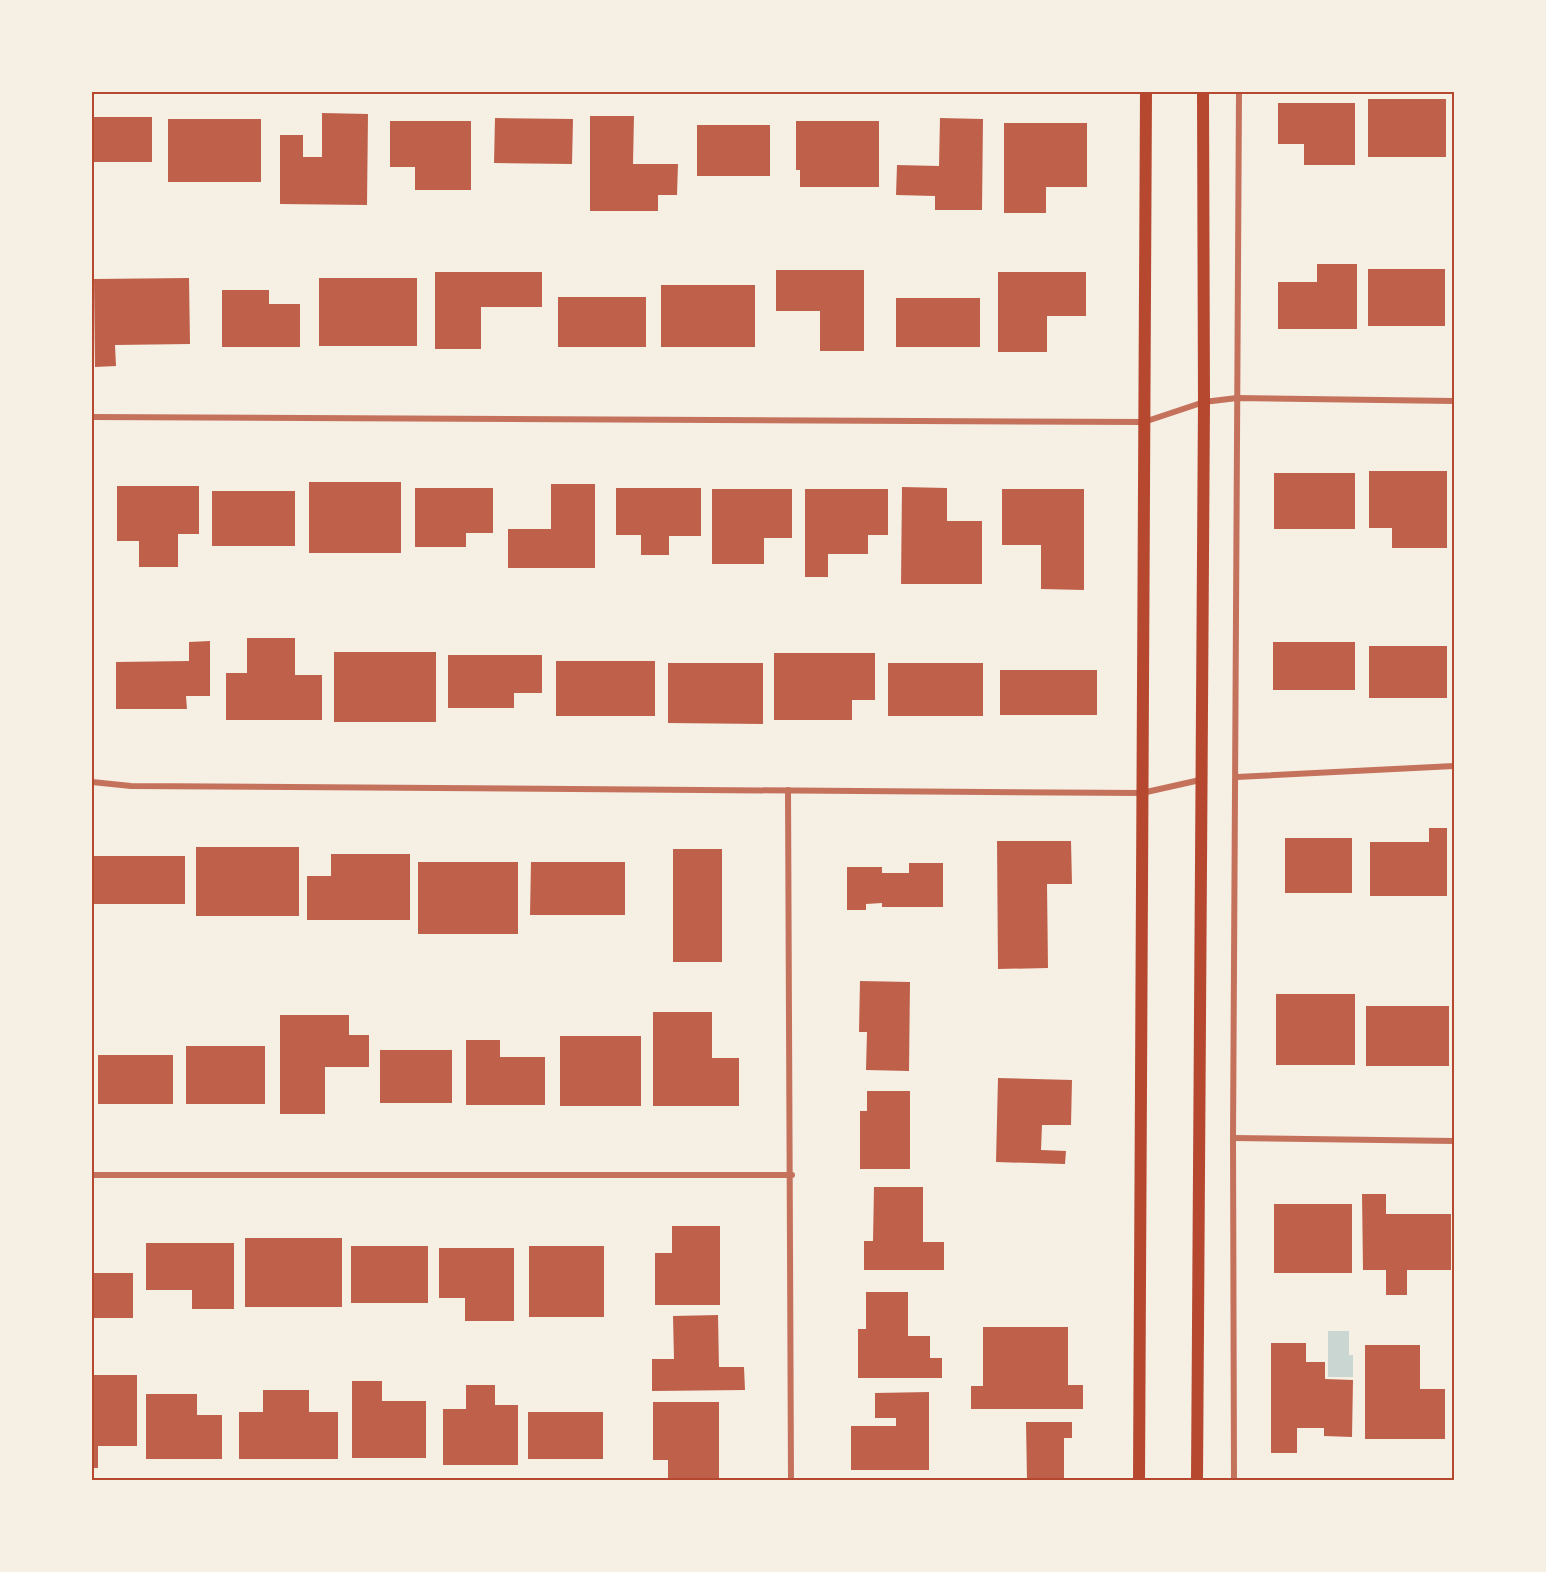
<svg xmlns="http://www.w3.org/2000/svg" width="1546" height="1572" font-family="'Sofia Sans Condensed',sans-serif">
	<rect width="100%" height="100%" fill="#f6efe4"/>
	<polygon fill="#c9d6d2" points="1328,1331 1349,1331 1349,1355 1353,1355 1353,1377 1328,1377"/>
	<g fill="#bf614a">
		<rect x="1368" y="99" width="78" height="58"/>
		<polygon points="1278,103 1355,103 1355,165 1304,165 1304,144 1278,144"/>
		<polygon points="322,113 368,114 367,205 280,204 280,135 303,135 303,157 322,157"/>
		<polygon points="590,116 634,116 633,164 678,164 677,195 658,195 658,211 590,211"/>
		<rect x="92" y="117" width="60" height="45"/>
		<polygon points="495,118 573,119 572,164 494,163"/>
		<polygon points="940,118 983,119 982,210 935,210 935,196 896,195 897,165 939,166"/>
		<rect x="168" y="119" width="93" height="63"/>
		<polygon points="390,121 471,121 471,190 415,190 415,167 390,167"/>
		<polygon points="796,121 879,121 879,187 800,187 800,170 796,170"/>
		<polygon points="1004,123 1087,123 1087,187 1046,187 1046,213 1004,213"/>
		<rect x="697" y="125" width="73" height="51"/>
		<polygon points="1317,264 1357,264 1357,329 1278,329 1278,282 1317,282"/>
		<rect x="1368" y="269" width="77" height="57"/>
		<polygon points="776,270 864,270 864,351 820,351 820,311 776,311"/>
		<polygon points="435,272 542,272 542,307 481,307 481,349 435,349"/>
		<polygon points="998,272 1086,272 1086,316 1047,316 1047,352 998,352"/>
		<polygon points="189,278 190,344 115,345 116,366 95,367 94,279"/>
		<rect x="319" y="278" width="98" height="68"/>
		<rect x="661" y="285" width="94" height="62"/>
		<polygon points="222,290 269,290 269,304 300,304 300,347 222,347"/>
		<rect x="558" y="297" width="88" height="50"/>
		<rect x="896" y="298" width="84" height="49"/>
		<polygon points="1369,471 1447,471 1447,548 1392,548 1392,528 1369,528"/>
		<rect x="1274" y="473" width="81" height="56"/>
		<rect x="309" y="482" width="92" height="71"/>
		<polygon points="551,484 595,484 595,568 508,568 508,529 551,529"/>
		<polygon points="117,486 199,486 199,534 178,534 178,567 139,567 139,541 117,541"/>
		<polygon points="902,487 947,488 947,521 982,521 982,584 901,584"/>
		<polygon points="415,488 493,488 493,533 466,533 466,547 415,547"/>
		<polygon points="616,488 701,488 701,536 669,536 669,555 641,555 641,535 616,535"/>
		<polygon points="712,489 792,489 792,538 764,538 764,564 712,564"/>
		<polygon points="805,489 888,489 888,535 868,535 868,554 828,554 828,577 805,577"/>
		<polygon points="1002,489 1084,489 1084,590 1041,589 1041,545 1002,545"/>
		<rect x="212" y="491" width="83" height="55"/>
		<polygon points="247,638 295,638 295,675 322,675 322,720 226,720 226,673 247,673"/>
		<polygon points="210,641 210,696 186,696 187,709 116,709 116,662 189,661 189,642"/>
		<rect x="1273" y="642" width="82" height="48"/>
		<rect x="1369" y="646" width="78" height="52"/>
		<rect x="334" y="652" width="102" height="70"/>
		<polygon points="774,653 875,653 875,700 852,700 852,720 774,720"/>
		<polygon points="448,655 542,655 542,693 514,693 514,708 448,708"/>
		<rect x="556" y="661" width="99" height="55"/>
		<polygon points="668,663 763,663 763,724 668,723"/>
		<rect x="888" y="663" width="95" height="53"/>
		<rect x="1000" y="670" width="97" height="45"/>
		<polygon points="1429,828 1447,828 1447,896 1370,896 1370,842 1429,842"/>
		<rect x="1285" y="838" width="67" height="55"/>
		<polygon points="997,841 1071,841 1072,884 1047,884 1048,968 998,969"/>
		<rect x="196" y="847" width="103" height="69"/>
		<rect x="673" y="849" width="49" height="113"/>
		<polygon points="331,854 410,854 410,920 307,920 307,876 331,876"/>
		<rect x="92" y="856" width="93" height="48"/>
		<rect x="418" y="862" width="100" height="72"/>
		<polygon points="531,862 625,862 625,915 530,915"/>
		<polygon points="909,863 943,863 943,907 882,907 882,903 866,904 866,910 847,910 847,867 882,867 882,873 909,873"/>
		<polygon points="860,981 910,982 909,1071 866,1070 867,1032 859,1032"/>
		<rect x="1276" y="994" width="79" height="71"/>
		<rect x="1366" y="1006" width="83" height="60"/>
		<polygon points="653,1012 712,1012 712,1058 739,1058 739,1106 653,1106"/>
		<polygon points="280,1015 349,1015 349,1035 369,1035 369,1067 325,1067 325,1114 280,1114"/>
		<rect x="560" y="1036" width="81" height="70"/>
		<polygon points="466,1040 500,1040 500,1057 545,1057 545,1105 466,1105"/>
		<rect x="186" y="1046" width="79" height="58"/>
		<rect x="380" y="1050" width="72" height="53"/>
		<rect x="98" y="1055" width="75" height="49"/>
		<polygon points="998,1078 1072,1080 1071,1125 1042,1125 1041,1150 1066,1151 1065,1164 996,1162"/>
		<polygon points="867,1091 910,1091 910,1169 860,1169 860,1111 867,1111"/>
		<polygon points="874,1187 923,1187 923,1242 944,1242 944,1270 864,1270 864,1241 873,1241"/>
		<polygon points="1362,1194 1386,1194 1386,1214 1451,1214 1451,1270 1407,1270 1407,1295 1386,1295 1386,1270 1363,1270"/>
		<rect x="1274" y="1204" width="78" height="69"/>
		<polygon points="672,1226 720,1226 720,1305 655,1305 655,1253 672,1253"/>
		<rect x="245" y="1238" width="97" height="69"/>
		<polygon points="146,1243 234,1243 234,1309 192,1309 192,1290 146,1290"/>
		<rect x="351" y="1246" width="77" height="57"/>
		<rect x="529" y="1246" width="75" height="71"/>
		<polygon points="439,1248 514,1248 514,1321 465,1321 465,1298 439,1298"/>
		<rect x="92" y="1273" width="41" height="45"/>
		<polygon points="866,1292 908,1292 908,1336 930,1336 930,1358 942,1358 942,1378 858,1378 858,1329 866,1329"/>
		<polygon points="718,1315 719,1367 744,1367 745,1390 652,1391 652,1359 674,1359 673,1316"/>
		<polygon points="983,1327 1068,1327 1068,1385 1083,1385 1083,1409 971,1409 971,1386 983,1386"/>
		<polygon points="1271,1343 1306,1343 1306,1362 1325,1362 1325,1379 1353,1380 1352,1437 1324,1436 1324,1428 1297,1428 1297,1453 1271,1453"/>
		<polygon points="1365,1345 1420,1345 1420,1389 1445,1389 1445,1439 1365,1439"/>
		<polygon points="92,1375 137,1375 137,1446 98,1446 98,1468 92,1468"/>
		<polygon points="352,1381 382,1381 382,1401 426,1401 426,1458 352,1458"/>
		<polygon points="466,1385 495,1385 495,1405 518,1405 518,1465 443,1465 443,1409 466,1409"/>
		<polygon points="263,1390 309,1390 309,1412 338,1412 338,1459 239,1459 239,1412 263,1412"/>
		<polygon points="929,1392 929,1470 851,1470 851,1426 896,1426 896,1418 875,1418 875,1393"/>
		<polygon points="146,1394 197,1394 197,1415 222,1415 222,1459 146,1459"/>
		<polygon points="653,1402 719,1402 719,1480 668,1480 668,1460 653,1460"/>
		<rect x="528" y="1412" width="75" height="47"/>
		<polygon points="1026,1422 1072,1422 1072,1438 1064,1438 1064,1480 1027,1480"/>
	</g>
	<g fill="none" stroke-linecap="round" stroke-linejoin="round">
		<g stroke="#c5725c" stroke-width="6">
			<polyline points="92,417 1144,422 1204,402 1237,398 1454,401"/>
			<polyline points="1237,777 1454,766"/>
			<polyline points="92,782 131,786 1142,793 1200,780"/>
			<polyline points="788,790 791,1480"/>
			<polyline points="1233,1138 1454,1141"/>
			<polyline points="92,1175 792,1175"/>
			<polyline points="1234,1480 1233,1138 1239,92"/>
		</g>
		<g stroke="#b5482f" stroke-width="12">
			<polyline points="1139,1480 1146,92"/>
			<polyline points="1197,1480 1204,402 1203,92"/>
		</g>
	</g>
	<rect width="1546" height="1572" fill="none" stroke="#f6efe4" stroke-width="186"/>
	<rect x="93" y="93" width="1360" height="1386" fill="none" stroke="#b5482f" stroke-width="2"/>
</svg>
